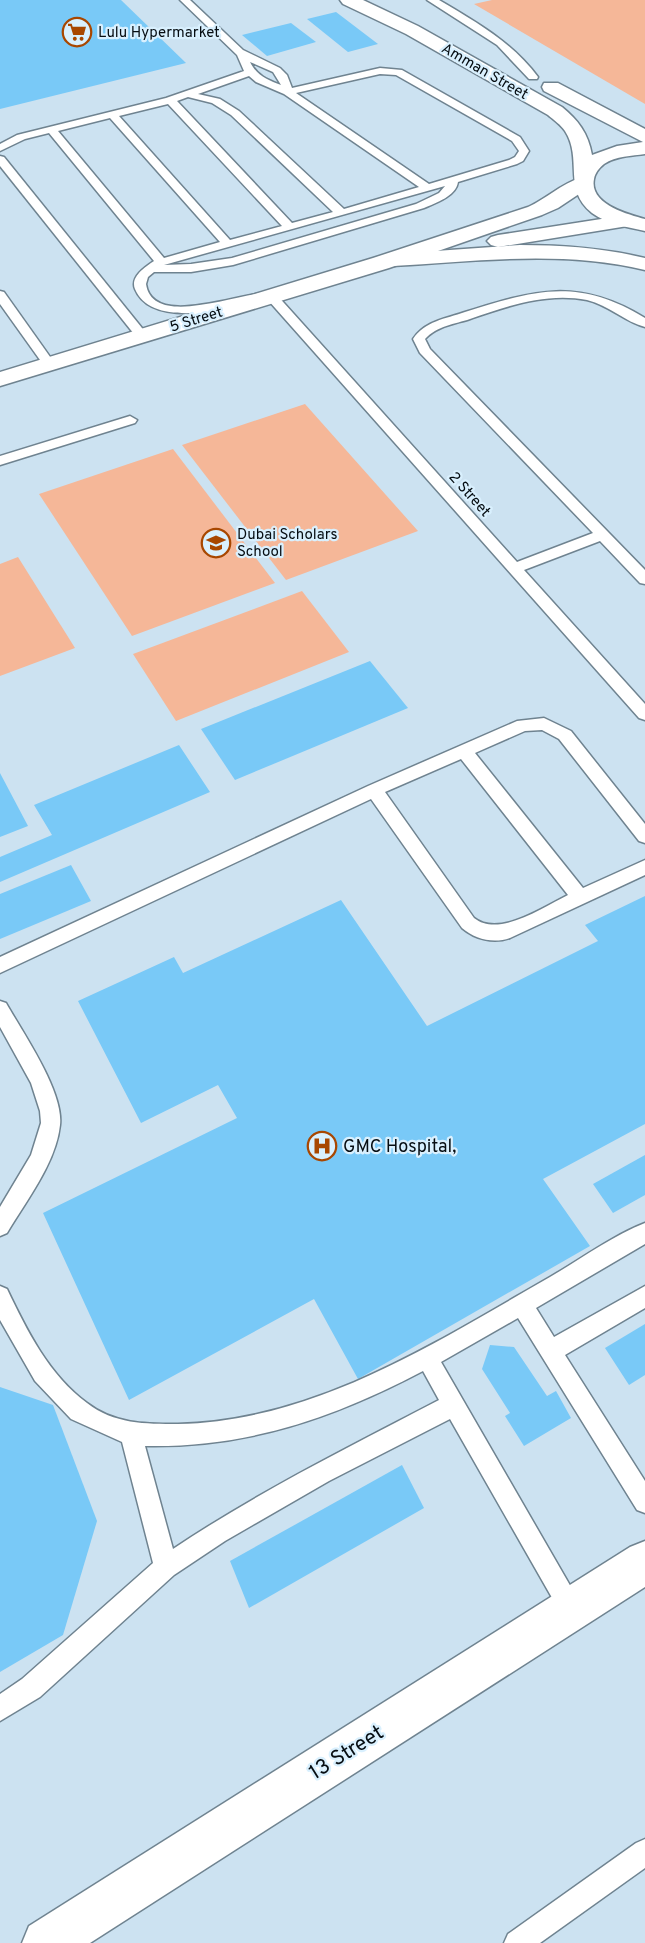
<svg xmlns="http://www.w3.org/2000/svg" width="645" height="1943" font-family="Overpass,sans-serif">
	<rect width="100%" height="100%" fill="#cce2f1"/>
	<g fill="#f5b798">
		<polygon points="492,0 645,0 645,104 474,4"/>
		<polygon points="305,404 418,531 286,580 182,445"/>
		<polygon points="173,449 275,583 132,636 39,494"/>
		<polygon points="18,557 75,648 0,676 0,564"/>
		<polygon points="302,591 349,652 176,721 133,654"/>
	</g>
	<g fill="#79c9f7">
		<polygon points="0,0 121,0 186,63 0,109"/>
		<polygon points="336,12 378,44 348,52 307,19"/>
		<polygon points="291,23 316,42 267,56 242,35"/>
		<polygon points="370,661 408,708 235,780 201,729"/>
		<polygon points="179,745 210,792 0,882 0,857 52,835 34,805"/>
		<polygon points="0,773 28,826 0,837"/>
		<polygon points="71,865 91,901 0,939 0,894"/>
		<polygon points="645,896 645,1124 543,1179 590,1246 358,1379 314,1299 129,1400 43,1213 237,1118 218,1085 141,1123 78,1001 174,957 183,973 341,900 427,1026 598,941 585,925"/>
		<polygon points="645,1155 645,1195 613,1213 593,1184"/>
		<polygon points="645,1324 645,1375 629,1385 605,1348"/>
		<polygon points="490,1345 514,1347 547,1396 556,1391 571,1418 524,1446 505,1416 510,1413 482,1369"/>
		<polygon points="0,1387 53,1405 97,1521 63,1635 0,1672"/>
		<polygon points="402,1465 424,1508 249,1608 230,1561"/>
	</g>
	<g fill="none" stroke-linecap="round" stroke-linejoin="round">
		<g stroke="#6f8390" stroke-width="3">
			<g id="lane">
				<path d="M180,0H190L243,50L280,68L287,75L292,88L380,68L402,70L520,137L529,151L523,161L517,164L458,182C456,196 436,203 424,208L233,265L191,272H154L148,277L146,284C153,332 249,288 275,293L517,562L593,533L420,353L413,339C425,321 445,319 465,312C535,290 578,277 645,318V327C625,322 609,305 587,300C547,292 508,306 470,319C455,324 437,326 425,339L430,349L645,570V584L640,583L600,541L524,570L645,704V720L639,718L268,300C236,307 152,331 135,289C130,277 145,267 154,261L49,133L25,139L0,151V144L17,135L166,98L244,71L237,55ZM250,62L273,72L281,85C268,80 257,76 250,62ZM380,74L396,75L512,141L519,151L515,157L509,160L429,184L296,93ZM249,76L256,82L284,94L419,187L344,209L239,111L220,99L198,94ZM188,97L212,103L231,115L333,212L292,223L177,101ZM168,104L282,226L230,240L119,116ZM110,118L220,242L164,258L58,131ZM445,186L439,193L416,204L232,258L191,264L164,265Z"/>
				<path d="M427,0H439C476,22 512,42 538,77L537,79H529L497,45Z"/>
				<polygon points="0,156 4,157 146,333 148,336 146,339 138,339 0,166"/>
				<polygon points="0,291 4,292 53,361 55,364 53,367 45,367 0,304"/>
				<polygon points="130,416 137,420 135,423 0,465 0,456"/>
				<path d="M544,718L571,731L645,824V843L639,841L559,739L542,730L525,731L475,753L583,888L645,860V875L510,938C493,944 475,939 462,928L371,799L0,973V957L368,786L517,721ZM461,759L568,895C543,907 499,938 474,918L385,792Z"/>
				<path d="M0,1001L6,1003C23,1033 64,1092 60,1125C56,1163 26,1201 7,1233L0,1236V1207L31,1155L41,1123L40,1111L31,1083L0,1027Z"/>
				<path d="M645,1223V1244L536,1308L554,1337L645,1286V1308L565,1355L645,1481V1513L637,1510L518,1318L441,1362L579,1601L583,1609L579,1617L571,1621L563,1617L450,1419L329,1481L225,1541L174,1575L40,1697L0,1721V1694L22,1679L153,1563L122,1442L71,1419L35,1381L0,1320V1286L7,1289C27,1331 49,1375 87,1403C114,1424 145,1424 178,1424C315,1421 435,1343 550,1277C581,1259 612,1236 645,1223ZM423,1371L439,1400C349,1447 258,1492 173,1549L145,1446C247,1448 334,1418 423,1371Z"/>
				<polygon points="645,1839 645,1868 540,1943 504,1943 508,1934 636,1843"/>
			</g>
		</g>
		<g stroke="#6f8390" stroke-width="3">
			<g id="street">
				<path d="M581,178L588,180L591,184L588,188L558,208L542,215L389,268L0,386V372L373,258L528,207C546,199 562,183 581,178Z"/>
				<polygon points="627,215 634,217 637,221 634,225 498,247 491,245 487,241 491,237 498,235"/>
				<polygon points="645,1541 645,1587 90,1943 22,1943 29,1926 630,1547"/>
			</g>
		</g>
		<g stroke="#6f8390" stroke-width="3">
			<g id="secondary">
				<path d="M340,0H363L418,26L562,107C578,120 588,133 592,155L617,146L643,142L544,91L542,87L544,83H558L645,129V154C632,156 616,156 604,164C599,168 595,173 594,179C589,204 627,214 645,219V231C627,227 607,224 592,213C562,189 583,159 565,131C561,125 554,120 548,115L406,34L343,4Z"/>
				<path d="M520,245C563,245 603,248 645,258V270C562,250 478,261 393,266L385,265L382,260L385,255L393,254Z"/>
			</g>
		</g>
		<use href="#lane" fill="#fff" fill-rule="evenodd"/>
		<use href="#street" fill="#fff" fill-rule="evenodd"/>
		<use href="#secondary" fill="#fff" fill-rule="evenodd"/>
	</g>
	<defs>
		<g id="supermarket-ring" transform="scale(1.5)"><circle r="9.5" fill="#d9f0fe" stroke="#a84700" stroke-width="1.5"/><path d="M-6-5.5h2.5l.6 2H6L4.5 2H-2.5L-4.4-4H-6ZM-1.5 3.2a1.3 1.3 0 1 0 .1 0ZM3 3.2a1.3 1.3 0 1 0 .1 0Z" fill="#a84700"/></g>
		<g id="school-ring" transform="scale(1.5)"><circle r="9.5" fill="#d9f0fe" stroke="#a84700" stroke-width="1.5"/><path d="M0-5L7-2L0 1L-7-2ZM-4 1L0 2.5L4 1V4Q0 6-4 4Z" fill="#a84700"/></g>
		<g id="hospital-ring" transform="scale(1.5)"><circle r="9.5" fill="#d9f0fe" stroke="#a84700" stroke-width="1.5"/><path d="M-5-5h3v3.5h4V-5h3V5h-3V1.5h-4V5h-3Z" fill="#a84700"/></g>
	</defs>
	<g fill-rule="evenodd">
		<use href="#supermarket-ring" x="77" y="32"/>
		<use href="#school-ring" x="216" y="543"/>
		<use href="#hospital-ring" x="322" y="1146"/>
	</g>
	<g text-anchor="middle" stroke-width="4.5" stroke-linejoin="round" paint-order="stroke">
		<g font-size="15" fill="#060d12" stroke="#d9f0fe" text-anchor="start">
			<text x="98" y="37">Lulu Hypermarket</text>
			<text x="237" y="539">Dubai Scholars<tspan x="237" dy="17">School</tspan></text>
		</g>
		<g font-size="15" fill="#060d12" stroke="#d9f0fe">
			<text transform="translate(485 71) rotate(30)" y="5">Amman Street</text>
			<text transform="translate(196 319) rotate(-17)" y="5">5 Street</text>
			<text transform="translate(470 494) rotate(48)" y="5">2 Street</text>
		</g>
		<g font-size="18" fill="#060d12" stroke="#d9f0fe" text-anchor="start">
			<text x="343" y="1152">GMC Hospital,</text>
		</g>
		<g font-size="21" fill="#060d12" stroke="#d9f0fe">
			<text transform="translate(346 1752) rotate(-32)" y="7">13 Street</text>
		</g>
	</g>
</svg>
